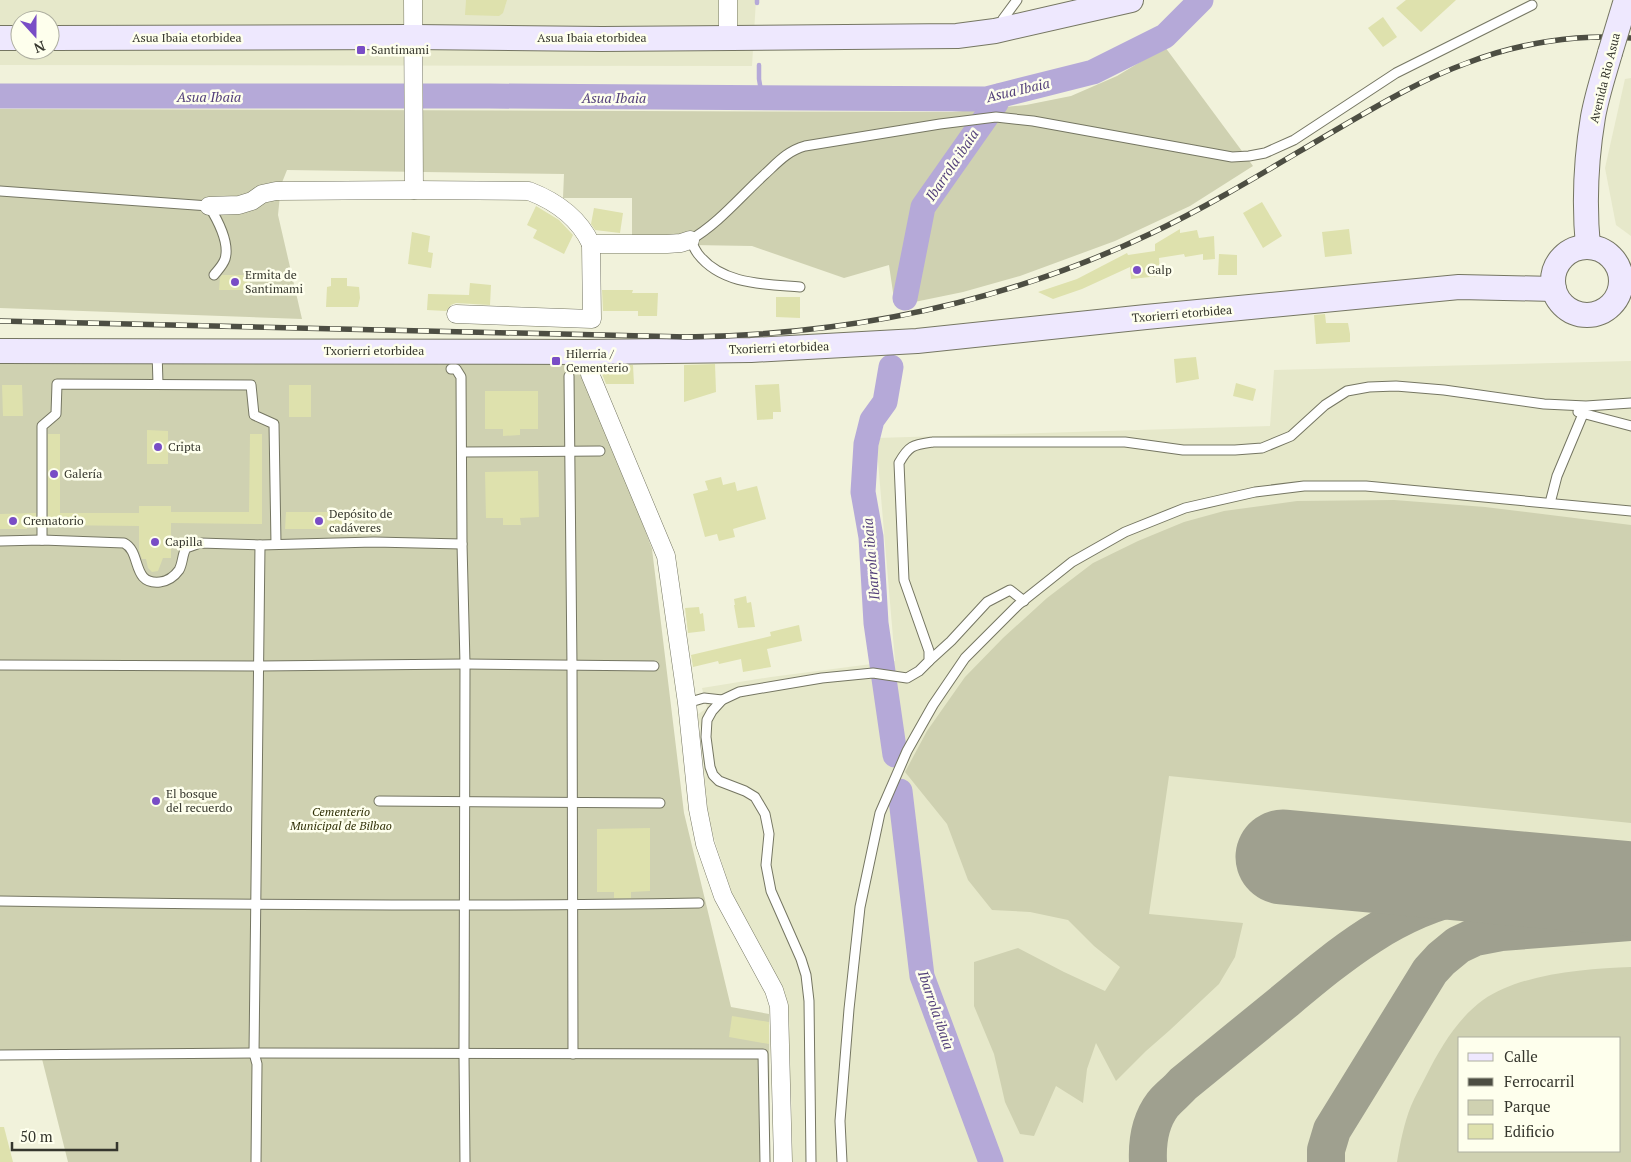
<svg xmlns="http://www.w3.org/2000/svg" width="1631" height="1162" font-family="'PT Serif',serif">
	<rect width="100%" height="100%" fill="#f1f2db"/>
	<g fill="#e6e8ca" fill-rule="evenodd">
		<path d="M0,0H756L752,66L0,65ZM20,20H50V50H20Z"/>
		<polygon points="1631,78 1631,236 1616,225 1605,168 1625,79"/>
		<path d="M1631,361V1162H792V1116L786,997L734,901L707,816L701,729L697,715L707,708L702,688L771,677L895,661L876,438L1270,426L1274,370ZM1460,1038H1620V1151H1460Z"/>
	</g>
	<g fill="#cfd1b1" fill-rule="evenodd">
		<polygon points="1165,47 1253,166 1190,206 1115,241 1020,276 963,292 895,306 889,265 844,278 752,246 632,244 632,198 563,198 564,174 287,170 281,185 278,215 302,319 0,308 0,109 952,112 1026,105 1071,96 1117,76"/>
		<polygon points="583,363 652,549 684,813 731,1007 769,1014 770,1162 68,1162 41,1055 0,1057 0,364"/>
		<polygon points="1394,500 1485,507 1631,525 1631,823 1169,776 1149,914 1243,923 1235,957 1219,984 1170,1030 1146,1051 1116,1081 1096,1043 1087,1069 1083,1103 1056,1086 1034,1136 1020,1134 1005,1102 994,1054 974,1006 974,962 1018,948 1064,972 1105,991 1120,967 1094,946 1068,920 1030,912 992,910 968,880 947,824 905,772 927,731 965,677 1003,638 1047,598 1093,563 1138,541 1184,522 1224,511 1297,501"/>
		<path d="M1631,967V1162H1397C1400,1144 1404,1123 1411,1106C1415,1096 1421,1086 1426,1076C1440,1048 1458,1018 1483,1000C1522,973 1585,969 1631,967ZM1620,1038V1151H1460V1038Z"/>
	</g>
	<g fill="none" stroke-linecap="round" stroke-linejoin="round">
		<g stroke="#b5a9d8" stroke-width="4.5">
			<polyline points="757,3 757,0"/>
			<polyline points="759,65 759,79 762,97"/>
		</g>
		<g stroke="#b5a9d8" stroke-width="25">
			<polyline points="0,96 489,96 986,99 1093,72 1165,36 1201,0"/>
			<polyline points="905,298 923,207 996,103 999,96"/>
			<polyline points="891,367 885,402 872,420 866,444 863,492 871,537 876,623 895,755"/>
			<polyline points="900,791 922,976 991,1162"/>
		</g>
		<g stroke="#9fa08f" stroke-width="38">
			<path d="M1148,1162C1147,1142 1150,1121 1163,1104C1169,1097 1177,1091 1183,1084C1217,1056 1252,1028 1286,1000C1341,954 1395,909 1468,894C1510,885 1553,886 1596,886"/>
			<polyline points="1326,1162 1326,1150 1332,1130 1430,971 1441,959 1458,945 1475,937 1501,932 1631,922"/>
		</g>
		<polyline stroke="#9fa08f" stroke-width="95" points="1283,857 1631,889"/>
	</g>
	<g fill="#dee1ad">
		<polygon points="466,0 507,0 503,13 499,16 465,15"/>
		<polygon points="1406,0 1456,0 1421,32 1396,8"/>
		<polygon points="1383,17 1397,37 1383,47 1368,28"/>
		<polygon points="1262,202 1282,236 1263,248 1243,213"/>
		<polygon points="536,206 559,220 573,235 564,254 533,238 537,230 527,225"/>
		<polygon points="594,208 623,213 620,233 595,230 591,224"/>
		<polygon points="1180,229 1180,233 1197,230 1199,238 1214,236 1215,259 1203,260 1203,254 1185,257 1184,254 1159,258 1160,276 1131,279 1130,267 1082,289 1053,299 1038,292 1077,279 1127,253 1128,255 1155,251 1155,244"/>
		<polygon points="1349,229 1352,254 1325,257 1322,232"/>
		<polygon points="412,232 430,236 428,252 433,253 431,268 408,264"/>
		<polygon points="1219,254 1237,255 1237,275 1218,275"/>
		<polygon points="222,275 250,275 250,290 219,290 220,278"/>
		<polygon points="331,278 347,278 347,286 359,287 360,298 358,307 326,307 327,287 331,286"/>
		<polygon points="470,283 491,285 490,305 456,303 451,305 446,311 427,310 428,294 469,295"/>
		<polygon points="602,290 633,290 632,293 658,293 657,316 638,316 638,311 603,311"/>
		<polygon points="776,297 800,297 800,318 776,317"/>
		<polygon points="1325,314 1326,323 1348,323 1350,334 1350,342 1316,344 1314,315"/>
		<polygon points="1196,357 1199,379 1176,383 1174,359"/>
		<polygon points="715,364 716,392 684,402 684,365"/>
		<polygon points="633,365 634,384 606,384 599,366"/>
		<polygon points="1236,383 1256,389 1253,401 1233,396"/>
		<polygon points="779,384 781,412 773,412 773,419 757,420 755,385"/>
		<polygon points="2,385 22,385 23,416 3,416"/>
		<rect x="289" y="385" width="22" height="32"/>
		<polygon points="485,391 538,391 538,429 520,429 520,435 503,436 503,429 485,429"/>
		<polygon points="147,430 168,431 168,464 147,464"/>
		<polygon points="48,434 60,434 60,513 139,513 139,506 171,506 171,512 249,512 250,434 262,434 262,524 171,523 171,558 163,558 158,571 152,572 148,568 146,559 142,559 139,550 139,526 48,525"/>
		<polygon points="538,471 539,517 520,518 521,525 503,525 503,518 486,518 485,472"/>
		<polygon points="721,477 723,485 735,482 737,491 757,486 766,519 733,529 735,537 719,541 717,534 705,537 693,494 708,490 705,481"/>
		<polygon points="286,512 353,512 353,529 285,529"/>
		<polygon points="36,513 36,525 27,525 27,529 0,529 0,514"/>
		<polygon points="746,596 747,603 751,602 755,627 738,628 734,605 735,605 734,599"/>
		<polygon points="699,607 700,614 703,613 705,631 688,633 685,608"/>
		<polygon points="799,625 802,641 767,649 771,667 743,672 741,659 719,664 718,661 693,667 691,655 771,636 770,632"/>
		<polygon points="650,828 650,891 631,892 631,898 614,898 614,892 597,892 597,829"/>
		<polygon points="732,1016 769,1022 769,1044 729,1037"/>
		<polygon points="0,1127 4,1127 13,1162 0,1162"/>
	</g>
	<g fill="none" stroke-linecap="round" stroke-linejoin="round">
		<g stroke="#757662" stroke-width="11">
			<g id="lane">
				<polyline points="1000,27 1003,19 1017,0"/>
				<path d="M0,191L209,206C217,219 230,243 225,259C223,265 218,270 214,275"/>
				<path d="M800,287C764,284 722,285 698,254C695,250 693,245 690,240C718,224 740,197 764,175C777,163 787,151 805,146L940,124L996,117L1033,121L1232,157L1249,156L1265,153L1294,140L1396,73L1532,5"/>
				<polyline points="157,351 158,384"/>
				<polyline points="451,369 456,369 461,377 462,544 465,664 464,1055 465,1162"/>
				<polyline points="569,376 572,666 573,1054"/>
				<polyline points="1578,412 1631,426"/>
				<polyline points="462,452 600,451"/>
				<polyline points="1550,503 1557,476 1583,414"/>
				<polyline points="42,540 42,426 56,414 57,384 251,385 254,415 274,424 276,544"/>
				<path d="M0,541L42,540L124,543C142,552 131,585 160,582C168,581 174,577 179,570C183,563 182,555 186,548L200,543L260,545L374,542L462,544"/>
				<polyline points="929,661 951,641 987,602 1010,590 1024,601"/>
				<polyline points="0,665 259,666 465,664 654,666"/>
				<polyline points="687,703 704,698 722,700"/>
				<polyline points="379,801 660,803"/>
				<path d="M0,901C233,905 466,907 699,903"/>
				<polyline points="0,1055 254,1053 763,1054 765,1162"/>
				<polyline points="256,1162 257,1064 254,1053 260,545"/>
				<path d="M811,1162L809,1001L806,975L801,959L771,891L766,865L769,834L765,814L755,797L745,791L719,781L713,775L710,767L706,737L707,720L712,711L722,700L739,692L822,678L873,673L907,678L919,671L929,661V651L904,580L899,463C909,445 913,445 933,442H1125L1183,450H1235L1262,448L1291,436L1325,405L1347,391L1369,387L1396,386L1444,390L1544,404L1586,406L1631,403"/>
				<polyline points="842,1162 840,1121 849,1009 860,907 880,813 907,751 933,705 965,658 1018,605 1072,562 1125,532 1185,508 1255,492 1304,486 1366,486 1631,511"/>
			</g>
		</g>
		<g stroke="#757662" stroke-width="19">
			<g id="street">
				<polyline points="413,0 414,190"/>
				<polyline points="728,37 728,0"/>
				<path d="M209,206L239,205L252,201L262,194L276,191L414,190L529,191C555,201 579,218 591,244H667L681,243L690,240"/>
				<polyline points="456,314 592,319 591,244"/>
				<polyline points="586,352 590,374 666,556 687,703 698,809 705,844 723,896 774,990 779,1006 783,1162"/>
			</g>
		</g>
		<g stroke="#757662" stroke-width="26">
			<g id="secondary">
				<polyline points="0,38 20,38"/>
				<polyline points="50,38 413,37 602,39 957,36 995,31 1131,0"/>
				<path d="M1588,247C1584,204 1586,159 1593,117C1597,95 1604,74 1610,53"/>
				<circle cx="1587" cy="281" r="34"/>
				<polyline points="0,351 586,352 751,350 917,341 1146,317 1459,287 1554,289"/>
			</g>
		</g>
		<use href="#lane" stroke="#fff" stroke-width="9"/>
		<use href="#street" stroke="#fff" stroke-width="18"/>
		<use href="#secondary" stroke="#eee8fe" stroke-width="24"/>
		<g stroke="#4d4e43" stroke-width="5.5">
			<path id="rail" d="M0,321L687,337C849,335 1005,303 1152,233C1217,202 1279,163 1341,127C1382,103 1423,79 1467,63C1518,43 1576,34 1631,38"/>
		</g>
		<use href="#rail" stroke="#feffed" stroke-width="4" stroke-dasharray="11" stroke-linecap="butt"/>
		<g stroke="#757662" stroke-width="26" stroke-linecap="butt">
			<polyline id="secondary-bridge" points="1610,53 1626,0"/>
		</g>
		<use href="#secondary-bridge" stroke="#eee8fe" stroke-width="24"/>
	</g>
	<g fill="#794dc6" stroke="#feffed" stroke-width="2">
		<rect x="356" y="45" width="10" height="10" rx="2.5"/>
		<circle cx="1137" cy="270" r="5"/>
		<circle cx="235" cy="282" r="5"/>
		<rect x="551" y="356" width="10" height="10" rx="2.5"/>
		<circle cx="158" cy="447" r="5"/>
		<circle cx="54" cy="474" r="5"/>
		<circle cx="13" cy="521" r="5"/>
		<circle cx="319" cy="521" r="5"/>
		<circle cx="155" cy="542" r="5"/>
		<circle cx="156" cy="801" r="5"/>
	</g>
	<g text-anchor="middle" stroke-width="5" stroke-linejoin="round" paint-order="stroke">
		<g font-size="12" fill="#35362d" stroke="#feffed">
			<text x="187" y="42">Asua Ibaia etorbidea</text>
			<text x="592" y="42">Asua Ibaia etorbidea</text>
			<text transform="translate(1605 78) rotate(-76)" y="4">Avenida Rio Asua</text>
			<text transform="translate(1182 314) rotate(-5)" y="4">Txorierri etorbidea</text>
			<text transform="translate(779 348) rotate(-2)" y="4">Txorierri etorbidea</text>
			<text x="374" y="355">Txorierri etorbidea</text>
		</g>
		<g font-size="12" fill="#35362d" stroke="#feffed" text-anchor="start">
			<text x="371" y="54">Santimami</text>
			<text x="1147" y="274">Galp</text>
			<text x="245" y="279">Ermita de<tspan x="245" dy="14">Santimami</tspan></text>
			<text x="566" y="358">Hilerria /<tspan x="566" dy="14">Cementerio</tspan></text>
			<text x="168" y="451">Cripta</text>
			<text x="64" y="478">Galería</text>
			<text x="329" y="518">Depósito de<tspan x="329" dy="14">cadáveres</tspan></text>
			<text x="23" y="525">Crematorio</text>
			<text x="165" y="546">Capilla</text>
			<text x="166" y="798">El bosque<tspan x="166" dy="14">del recuerdo</tspan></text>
		</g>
		<g font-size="12" font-style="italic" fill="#2f2f06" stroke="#feffed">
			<text x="341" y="816">Cementerio<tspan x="341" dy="14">Municipal de Bilbao</tspan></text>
		</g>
		<g font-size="14" font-style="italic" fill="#523f7a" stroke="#feffed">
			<text transform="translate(1018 90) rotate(-13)" y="5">Asua Ibaia</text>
			<text x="209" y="102">Asua Ibaia</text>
			<text x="614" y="103">Asua Ibaia</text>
			<text transform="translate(952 165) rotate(-56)" y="5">Ibarrola ibaia</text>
			<text transform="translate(871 559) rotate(-95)" y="5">Ibarrola ibaia</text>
			<text transform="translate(936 1010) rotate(71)" y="5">Ibarrola ibaia</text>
		</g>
	</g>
	<rect x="1458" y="1037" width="162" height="115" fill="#feffed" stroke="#aeafa0"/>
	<rect x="1468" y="1053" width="25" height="8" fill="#eee8fe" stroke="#aeafa0"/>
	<text x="1504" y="1062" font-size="15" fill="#35362d">Calle</text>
	<rect x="1468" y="1078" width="25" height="8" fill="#4d4e43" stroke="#aeafa0"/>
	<text x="1504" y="1087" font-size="15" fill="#35362d">Ferrocarril</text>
	<rect x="1468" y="1100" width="25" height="15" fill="#cfd1b1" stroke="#aeafa0"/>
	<text x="1504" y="1112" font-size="15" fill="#35362d">Parque</text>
	<rect x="1468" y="1124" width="25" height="15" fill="#dee1ad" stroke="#aeafa0"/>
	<text x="1504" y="1137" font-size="15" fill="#35362d">Edificio</text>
	<g transform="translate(35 35) rotate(159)"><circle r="24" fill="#feffed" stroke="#aeafa0"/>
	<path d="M0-4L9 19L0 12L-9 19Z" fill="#794dc6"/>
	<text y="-8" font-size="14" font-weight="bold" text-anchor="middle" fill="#35362d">N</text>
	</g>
	<path d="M12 1142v8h105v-8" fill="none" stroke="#35362d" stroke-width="2.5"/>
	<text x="20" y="1142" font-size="15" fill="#35362d" stroke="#feffed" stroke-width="4" paint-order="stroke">50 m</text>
</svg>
